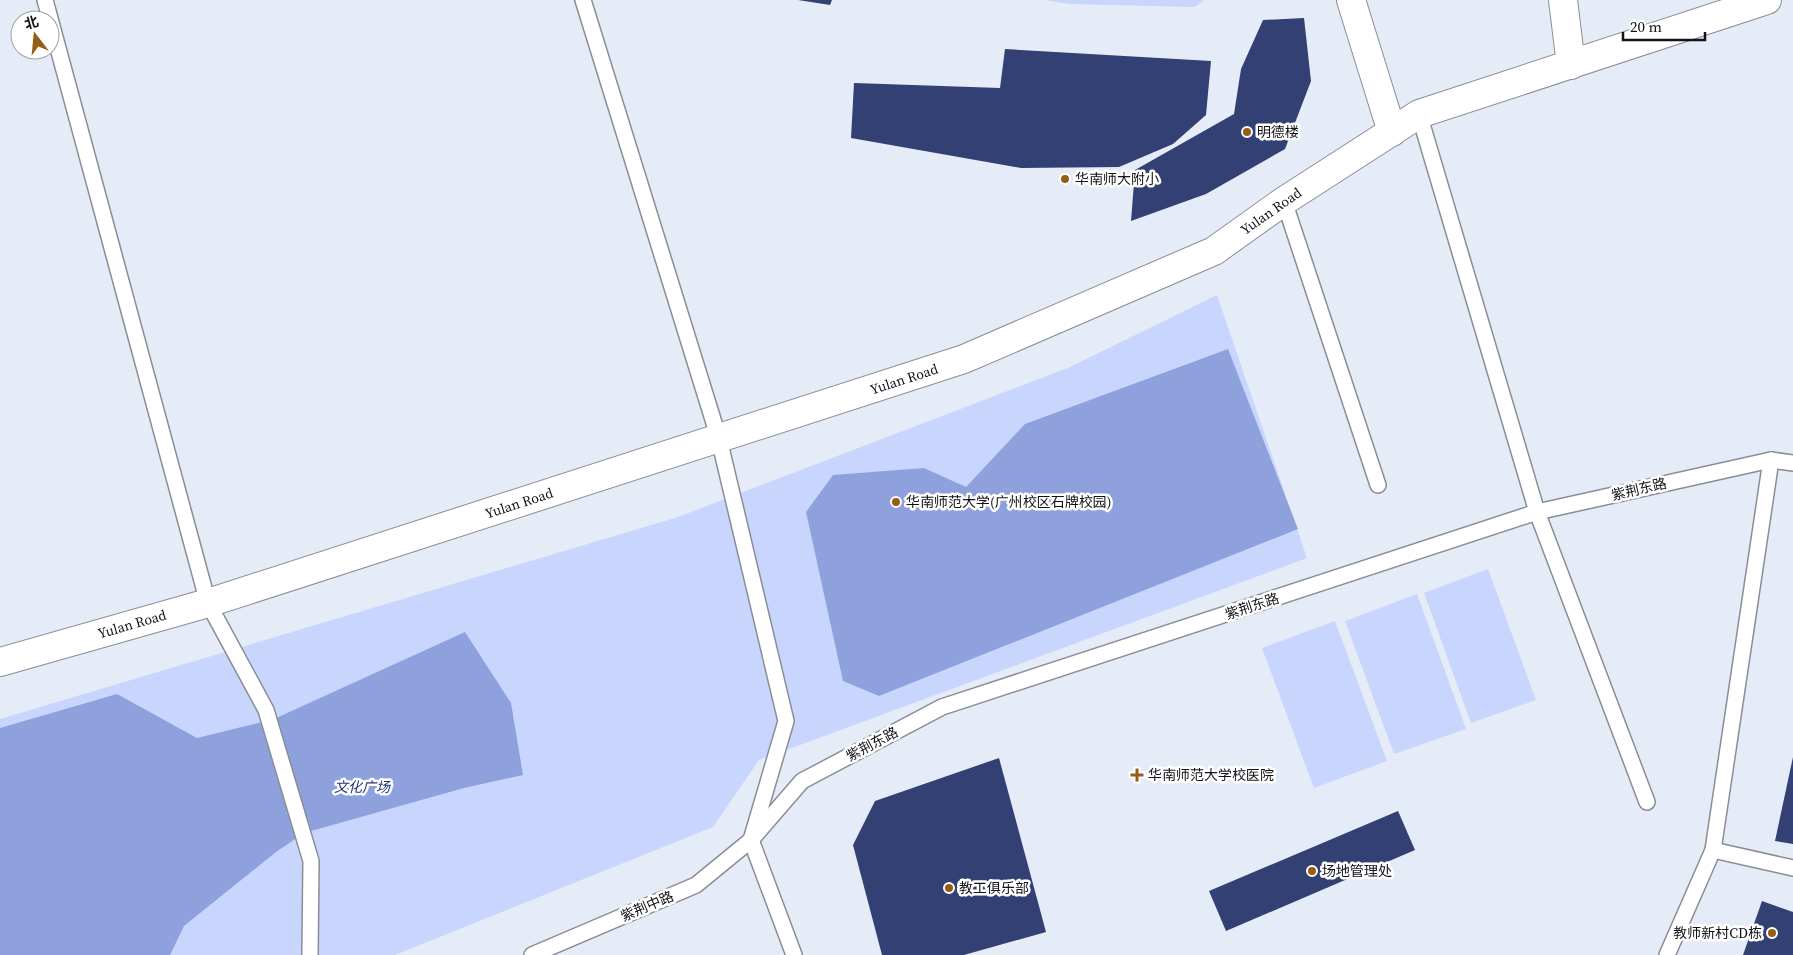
<svg xmlns="http://www.w3.org/2000/svg" width="1793" height="955" font-family="'Source Serif 4','Noto Sans SC',serif">
	<rect width="100%" height="100%" fill="#f5f7fe"/>
	<path fill="#e6ebf8" fill-rule="evenodd" d="M0,0H1793V955H0ZM20,20H50V50H20Z"/>
	<g fill="#c8d6fd">
		<polygon points="1044,0 1204,0 1195,7 1070,4"/>
		<polygon points="1217,295 1307,558 759,760 713,827 395,955 0,955 0,719 678,517 1070,367"/>
		<polygon points="1488,569 1536,700 1471,723 1424,593"/>
		<polygon points="1417,594 1466,729 1394,754 1345,621"/>
		<polygon points="1335,621 1387,761 1314,788 1262,648"/>
	</g>
	<g fill="#8ea1dd">
		<polygon points="1228,349 1298,529 879,696 843,681 806,512 833,475 924,468 966,487 1025,424"/>
		<polygon points="465,632 511,703 523,775 464,788 304,833 276,852 184,926 170,955 0,955 0,728 117,694 197,738 274,719"/>
	</g>
	<g fill="#324074">
		<polygon points="798,0 832,0 830,5"/>
		<polygon points="1304,18 1311,81 1285,149 1206,194 1131,221 1135,170 1234,114 1241,69 1263,20"/>
		<polygon points="1005,49 1211,61 1206,115 1173,144 1119,167 1021,168 851,138 854,83 1000,88"/>
		<polygon points="1793,757 1793,844 1775,841"/>
		<polygon points="999,758 1046,932 964,955 882,955 853,845 875,801"/>
		<polygon points="1398,811 1415,850 1226,931 1209,891"/>
		<polygon points="1762,901 1793,912 1793,955 1743,955"/>
	</g>
	<g fill="none" stroke-linecap="round" stroke-linejoin="round">
		<g stroke="#898d96" stroke-width="18">
			<g id="lane">
				<polyline points="45,0 208,603 266,710 311,861 310,955"/>
				<polyline points="583,0 719,439 786,721 751,840 794,955"/>
				<polyline points="1419,114 1537,512 1647,802"/>
				<polyline points="1284,201 1378,485"/>
				<polyline points="1713,850 1793,868"/>
				<polyline points="532,955 696,885 751,840 802,781 942,707 1537,512 1771,460 1793,463"/>
				<polyline points="1667,955 1713,850 1771,460"/>
			</g>
		</g>
		<g stroke="#898d96" stroke-width="30">
			<g id="street">
				<polyline points="1351,0 1392,132"/>
				<polyline points="1563,0 1571,65"/>
				<polyline points="0,662 208,603 964,359 1214,251 1284,201 1419,114 1767,0"/>
			</g>
		</g>
		<use href="#lane" stroke="#fff" stroke-width="15"/>
		<use href="#street" stroke="#fff" stroke-width="28"/>
	</g>
	<g fill="#955e17" stroke="#fff" stroke-width="2">
		<circle cx="1247" cy="132" r="5"/>
		<circle cx="1065" cy="179" r="5"/>
		<circle cx="896" cy="502" r="5"/>
		<path d="M1134.5 767.5h5v5h5v5h-5v5h-5v-5h-5v-5h5z"/>
		<circle cx="1312" cy="871" r="5"/>
		<circle cx="949" cy="888" r="5"/>
		<circle cx="1772" cy="933" r="5"/>
	</g>
	<g text-anchor="middle" stroke-width="5" stroke-linejoin="round" paint-order="stroke">
		<g font-size="14" fill="#121317" stroke="#fff" text-anchor="start">
			<text x="1257" y="137">明德楼</text>
			<text x="1075" y="184">华南师大附小</text>
			<text x="906" y="507">华南师范大学(广州校区石牌校园)</text>
			<text x="1148" y="780">华南师范大学校医院</text>
			<text x="1322" y="876">场地管理处</text>
			<text x="959" y="893">教工俱乐部</text>
			<text x="1762" y="938" text-anchor="end">教师新村CD栋</text>
		</g>
		<g font-size="14" fill="#121317" stroke="#fff">
			<text transform="translate(1271 211) rotate(-35)" y="5">Yulan Road</text>
			<text transform="translate(904 379) rotate(-18)" y="5">Yulan Road</text>
			<text transform="translate(1639 489) rotate(-13)" y="5">紫荆东路</text>
			<text transform="translate(519 503) rotate(-18)" y="5">Yulan Road</text>
			<text transform="translate(1252 606) rotate(-18)" y="5">紫荆东路</text>
			<text transform="translate(132 624) rotate(-16)" y="5">Yulan Road</text>
			<text transform="translate(872 744) rotate(-28)" y="5">紫荆东路</text>
			<text transform="translate(647 906) rotate(-23)" y="5">紫荆中路</text>
		</g>
		<g font-size="14" font-style="italic" fill="#243379" stroke="#fff">
			<text x="362" y="792">文化广场</text>
		</g>
	</g>
	<g transform="translate(35 35) rotate(344)"><circle r="24" fill="#ffffff" stroke="#a0a1a2"/>
	<path d="M0-4L9 19L0 12L-9 19Z" fill="#955e17"/>
	<text y="-8" font-size="14" font-weight="bold" text-anchor="middle" fill="#121317">北</text>
	</g>
	<path d="M1623 32v8h82v-8" fill="none" stroke="#121317" stroke-width="2.5"/>
	<text x="1630" y="32" font-size="15" fill="#121317" stroke="#ffffff" stroke-width="4" paint-order="stroke">20 m</text>
</svg>
